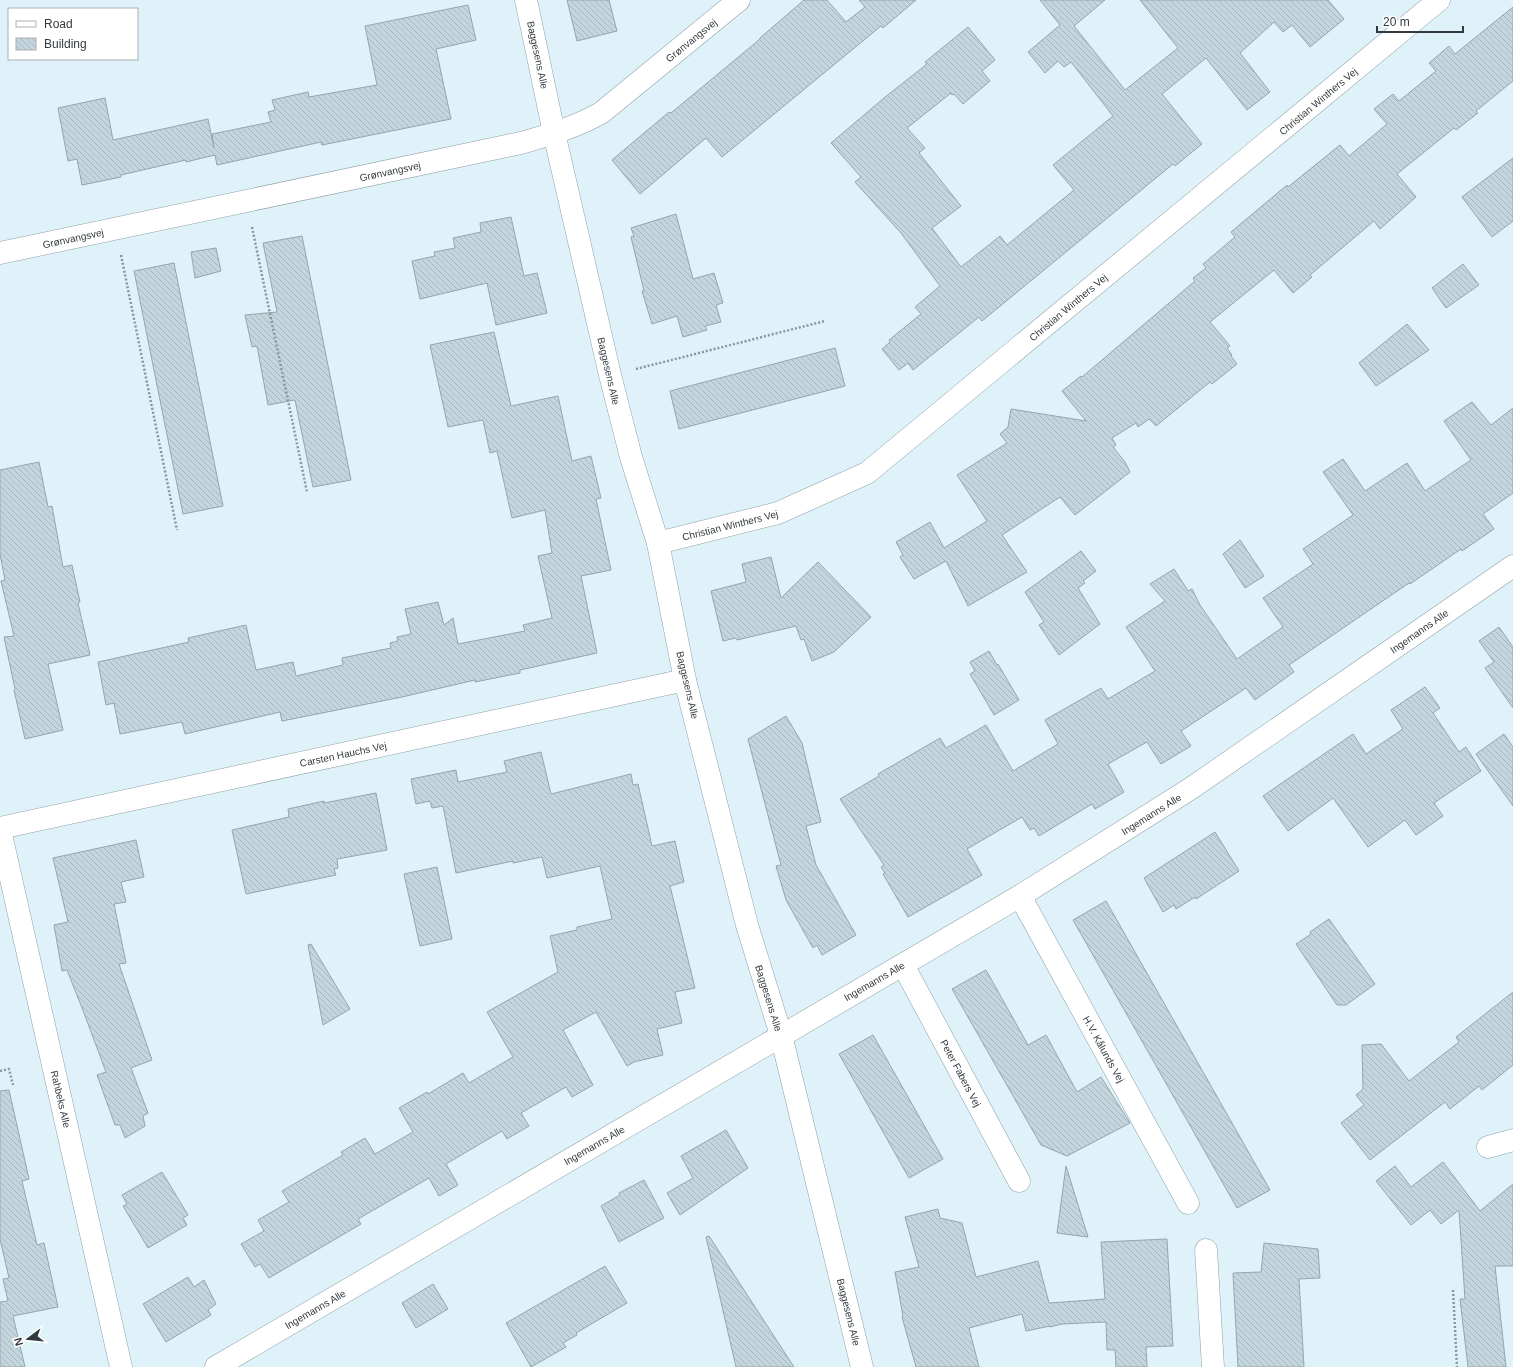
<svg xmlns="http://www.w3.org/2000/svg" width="1513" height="1367" font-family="Arial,sans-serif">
	<defs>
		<pattern id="building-back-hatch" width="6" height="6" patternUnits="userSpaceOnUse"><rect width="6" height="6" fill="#c4d6dd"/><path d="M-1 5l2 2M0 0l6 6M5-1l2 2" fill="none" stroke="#a9b8bf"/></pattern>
	</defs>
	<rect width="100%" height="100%" fill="#dff2f9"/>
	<g fill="url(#building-back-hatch)" stroke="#94a5ac">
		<polygon points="567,0 609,0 617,31 577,41"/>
		<polygon points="804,0 827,0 846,22 865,7 859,0 916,0 883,28 881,26 722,157 706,138 640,194 612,160 669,112 671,113 760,39 760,38"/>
		<polygon points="1040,0 1105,0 1074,26 1125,90 1178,48 1140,0 1328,0 1344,19 1310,47 1292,25 1283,32 1274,22 1240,53 1270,92 1247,110 1206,58 1162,94 1202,144 1175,166 1173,164 982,321 979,317 913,370 908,363 899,370 882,349 890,342 889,340 921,314 915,307 940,286 901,233 855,182 861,177 831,143 884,98 927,64 925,62 968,27 995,60 982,71 990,81 963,104 954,94 952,95 951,93 907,128 925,148 919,153 961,206 932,228 961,267 1000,236 1007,245 1074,190 1053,165 1113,116 1071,62 1064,67 1058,61 1045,73 1028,52 1060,25"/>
		<polygon points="468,5 476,40 436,49 451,119 322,145 321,142 217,165 215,155 186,162 186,160 121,175 121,177 82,185 77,159 68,161 58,108 105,98 113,140 208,119 214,148 212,134 271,122 268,112 275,110 272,100 308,92 309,97 377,85 365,26"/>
		<polygon points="1513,7 1513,81 1476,111 1478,113 1456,130 1454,128 1397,174 1416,197 1380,229 1374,221 1310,275 1312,277 1293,293 1274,270 1210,322 1230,346 1227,348 1232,355 1231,356 1237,364 1212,384 1210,382 1156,426 1149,419 1138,427 1136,423 1112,438 1116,445 1113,447 1125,462 1130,472 1075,515 1060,497 1002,535 1027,572 968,606 946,561 914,579 900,557 903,555 896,542 930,522 944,548 987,521 957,475 1007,443 1000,434 1008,427 1011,409 1086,421 1062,391 1081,376 1082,377 1195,281 1193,278 1206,268 1203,264 1235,237 1231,232 1287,185 1288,187 1340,145 1349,156 1387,124 1374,109 1393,94 1399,101 1436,71 1429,63 1449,46 1455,54"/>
		<polygon points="1513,158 1513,221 1492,237 1462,197"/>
		<polygon points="676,214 693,279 714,273 723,303 716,305 721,322 705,326 707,330 683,337 677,316 652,324 642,291 644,291 631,237 634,236 631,228"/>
		<polygon points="511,217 524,276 537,273 547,313 496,325 487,283 420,299 412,261 435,256 434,252 455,248 453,238 481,232 480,223"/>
		<polygon points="302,236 351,480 313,487 295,400 268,405 257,346 252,347 245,315 277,312 263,243"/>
		<polygon points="216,248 221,271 195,278 191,252"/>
		<polygon points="174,263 223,506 183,514 134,271"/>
		<polygon points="1463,264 1479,285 1446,308 1432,288"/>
		<polygon points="1407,324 1429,350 1376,386 1359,363"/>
		<polygon points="494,332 511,406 558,396 572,461 591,456 601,498 596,499 611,570 581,576 597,653 520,670 520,673 475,682 475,680 402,697 282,721 280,712 185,734 182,722 120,734 114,703 106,705 98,662 189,642 188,638 246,625 256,670 293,662 296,676 343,665 342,658 391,648 390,643 398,641 397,637 411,634 405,609 438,602 444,625 453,618 458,644 525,631 523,625 552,618 538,556 552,553 545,510 512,518 497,451 490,453 483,420 448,427 430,345"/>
		<polygon points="835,348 845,386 679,429 670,391"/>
		<polygon points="1472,402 1491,425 1513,408 1513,493 1483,514 1494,529 1462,551 1461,549 1410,584 1409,583 1289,665 1294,672 1255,700 1246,688 1181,731 1191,746 1161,764 1147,742 1108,764 1124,792 1095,809 1092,804 1039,836 1034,828 1030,830 1022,817 967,849 982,875 908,917 883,874 885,873 881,867 884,865 840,799 879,776 878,774 940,738 946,748 986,725 1013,771 1058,744 1045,720 1101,688 1108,699 1155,671 1126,627 1165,601 1150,584 1174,569 1188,591 1192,589 1200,605 1237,659 1283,627 1263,598 1313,564 1303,549 1353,515 1323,472 1343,459 1365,491 1407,463 1425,491 1471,460 1444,421"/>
		<polygon points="39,462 48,507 52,506 63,567 72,565 80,602 78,603 90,655 48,664 63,730 25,739 14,690 15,689 4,637 14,636 1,581 5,580 0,554 0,470"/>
		<polygon points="1240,540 1264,576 1245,588 1223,554"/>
		<polygon points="1081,551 1096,571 1083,581 1085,583 1078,588 1100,624 1059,655 1039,625 1044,622 1025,592"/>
		<polygon points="771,557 781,598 818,562 871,617 834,652 812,661 804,639 801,640 796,626 737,640 736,638 723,641 711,591 746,582 742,564"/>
		<polygon points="1499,627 1513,647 1513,708 1485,668 1494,662 1479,641"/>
		<polygon points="989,651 997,665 998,664 1019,700 994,715 970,674 975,671 970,662"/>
		<polygon points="1425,687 1440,708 1433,713 1459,752 1466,747 1481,771 1434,803 1443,816 1416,835 1405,820 1368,847 1333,798 1288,831 1263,796 1353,734 1366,754 1403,729 1391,710"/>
		<polygon points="786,716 802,743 821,822 806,826 816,865 856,935 822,955 817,945 813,948 786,900 776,866 781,865 748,739"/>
		<polygon points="1504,734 1513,747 1513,806 1476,754"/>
		<polygon points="541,752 551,794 631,774 633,785 638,784 652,846 675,841 684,882 670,886 695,988 675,992 682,1023 657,1029 663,1055 634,1062 627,1066 596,1012 563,1030 593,1085 572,1097 566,1087 521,1113 529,1126 507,1139 502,1131 446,1164 458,1185 439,1196 429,1178 358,1219 361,1224 269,1278 260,1264 255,1267 241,1244 264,1231 258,1220 289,1202 282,1191 343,1155 341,1152 365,1138 375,1154 413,1132 399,1108 427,1092 428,1094 463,1073 469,1083 513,1057 487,1012 558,972 550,936 577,930 577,927 612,919 600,866 547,878 542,857 513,863 513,861 456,873 443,806 432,808 430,801 416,804 411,779 456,770 458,782 507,772 504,761"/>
		<polygon points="376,793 387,850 337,859 338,868 334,869 336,875 246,894 232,830 289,817 288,809 324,801 324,803"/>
		<polygon points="1215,832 1239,871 1196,899 1195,897 1176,909 1174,905 1163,912 1144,878"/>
		<polygon points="136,840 144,877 121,882 126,902 114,904 126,963 119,964 152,1060 131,1068 148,1113 143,1116 145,1126 125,1138 120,1125 115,1125 97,1075 106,1072 84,1013 67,970 62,971 54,925 68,922 53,858"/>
		<polygon points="437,867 452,939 420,946 404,874"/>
		<polygon points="1106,901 1270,1190 1237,1208 1073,920"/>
		<polygon points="1329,919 1375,984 1346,1005 1337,1005 1296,944 1311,934 1310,932"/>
		<polygon points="311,944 350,1009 323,1025 308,945"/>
		<polygon points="986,970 1028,1045 1046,1035 1077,1092 1101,1077 1130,1123 1067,1156 1041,1145 952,989"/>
		<polygon points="1513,992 1513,1065 1482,1090 1479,1086 1450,1109 1445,1102 1370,1160 1341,1123 1364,1105 1356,1095 1363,1089 1362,1045 1381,1044 1409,1081 1459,1042 1456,1037"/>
		<polygon points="873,1035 943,1159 909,1178 839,1054"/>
		<polygon points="9,1090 29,1179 22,1181 37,1245 44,1243 58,1307 13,1316 25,1367 0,1367 0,1302 8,1301 3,1279 9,1278 0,1239 0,1091"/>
		<polygon points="726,1130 748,1168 680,1215 667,1193 693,1178 681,1156"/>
		<polygon points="1443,1162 1480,1211 1513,1184 1513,1266 1495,1266 1506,1367 1468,1367 1460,1299 1465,1299 1459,1210 1441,1224 1430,1210 1411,1225 1376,1181 1395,1166 1411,1187"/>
		<polygon points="1066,1166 1088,1237 1057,1233"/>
		<polygon points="162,1172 188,1215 183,1218 187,1225 148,1248 123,1206 127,1204 122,1195"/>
		<polygon points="644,1180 664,1218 619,1242 601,1206 620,1195 619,1193"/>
		<polygon points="938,1209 940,1218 962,1223 976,1277 1038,1261 1049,1303 1105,1299 1101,1242 1167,1239 1173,1346 1146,1347 1147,1367 1116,1367 1115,1350 1107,1350 1106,1322 1062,1324 1050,1327 1050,1326 1026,1331 1022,1314 969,1328 979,1367 916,1367 902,1317 903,1316 895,1272 919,1267 905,1217"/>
		<polygon points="709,1236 794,1367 736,1367 706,1237"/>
		<polygon points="1264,1243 1318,1249 1320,1278 1299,1279 1304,1367 1238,1367 1233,1273 1261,1272"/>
		<polygon points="605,1266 627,1303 576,1333 577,1335 563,1343 566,1347 531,1367 506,1323"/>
		<polygon points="188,1277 194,1287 204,1280 216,1304 208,1310 211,1315 166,1342 143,1304"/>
		<polygon points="433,1284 448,1309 416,1328 402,1303"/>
	</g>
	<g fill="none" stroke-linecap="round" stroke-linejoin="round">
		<g stroke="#8fa0a7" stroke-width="23">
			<g id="minor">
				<polyline points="526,0 554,133 610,375 631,457 658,543 685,680 747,925 781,1035 862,1367"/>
				<path d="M0,253L521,143C549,135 576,127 601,113L739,0"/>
				<polyline points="658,543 778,513 867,473 1439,0"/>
				<polyline points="0,828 685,680"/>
				<polyline points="0,830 121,1367"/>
				<polyline points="1020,896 1188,1203"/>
				<polyline points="903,965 1019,1181"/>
				<polyline points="1488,1147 1513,1140"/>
				<polyline points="1206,1250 1213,1367"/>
				<polyline points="216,1367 1020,896 1190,789 1513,566"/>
			</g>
		</g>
		<g stroke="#89969b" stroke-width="2.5" stroke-dasharray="2 2" stroke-linecap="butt">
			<polyline points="252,227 307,492"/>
			<polyline points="121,255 177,530"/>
			<polyline points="636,369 825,321"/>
			<polyline points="0,1071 9,1069 13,1085"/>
			<polyline points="1453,1290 1457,1367"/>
		</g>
		<use href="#minor" stroke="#fff" stroke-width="22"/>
	</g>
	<g text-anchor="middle" stroke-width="3" stroke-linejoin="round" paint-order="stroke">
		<g font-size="10" fill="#333a3d" stroke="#fff">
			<text transform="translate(691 40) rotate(-39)" y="4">Grønvangsvej</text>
			<text transform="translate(538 55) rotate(78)" y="4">Baggesens Alle</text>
			<text transform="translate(1318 101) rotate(-40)" y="4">Christian Winthers Vej</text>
			<text transform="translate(390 171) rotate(-12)" y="4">Grønvangsvej</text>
			<text transform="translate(73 238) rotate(-12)" y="4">Grønvangsvej</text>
			<text transform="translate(1068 307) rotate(-40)" y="4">Christian Winthers Vej</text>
			<text transform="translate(609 371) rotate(77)" y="4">Baggesens Alle</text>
			<text transform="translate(730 525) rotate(-14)" y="4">Christian Winthers Vej</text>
			<text transform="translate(1419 631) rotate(-35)" y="4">Ingemanns Alle</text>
			<text transform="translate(688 685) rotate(77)" y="4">Baggesens Alle</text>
			<text transform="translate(343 754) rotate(-12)" y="4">Carsten Hauchs Vej</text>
			<text transform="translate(1151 814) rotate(-32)" y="4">Ingemanns Alle</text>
			<text transform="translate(874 981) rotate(-30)" y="4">Ingemanns Alle</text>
			<text transform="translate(769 998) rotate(73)" y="4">Baggesens Alle</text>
			<text transform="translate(1104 1049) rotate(61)" y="4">H.V. Kålunds Vej</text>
			<text transform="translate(961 1073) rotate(62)" y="4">Peter Fabers Vej</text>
			<text transform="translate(61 1099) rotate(77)" y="4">Rahbeks Alle</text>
			<text transform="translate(594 1145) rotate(-30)" y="4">Ingemanns Alle</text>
			<text transform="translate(315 1309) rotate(-30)" y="4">Ingemanns Alle</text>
			<text transform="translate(849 1312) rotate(76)" y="4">Baggesens Alle</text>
		</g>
	</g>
	<rect x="8" y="8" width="130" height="52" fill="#ffffff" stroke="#adb0b1"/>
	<rect x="16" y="21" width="20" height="6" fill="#ffffff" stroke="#adb0b1"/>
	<text x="44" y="28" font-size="12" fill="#333a3d">Road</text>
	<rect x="16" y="38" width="20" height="12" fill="url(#building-back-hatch)" stroke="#adb0b1"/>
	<text x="44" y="48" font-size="12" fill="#333a3d">Building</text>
	<g transform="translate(28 1339) rotate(254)" stroke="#ffffff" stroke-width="3" paint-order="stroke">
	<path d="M0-3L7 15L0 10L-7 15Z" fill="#333a3d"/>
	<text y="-6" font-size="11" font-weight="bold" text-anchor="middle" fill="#333a3d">N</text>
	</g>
	<path d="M1377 26v6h86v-6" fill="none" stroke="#333a3d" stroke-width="2"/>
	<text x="1383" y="26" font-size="12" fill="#333a3d" stroke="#ffffff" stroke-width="3" paint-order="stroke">20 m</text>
</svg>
